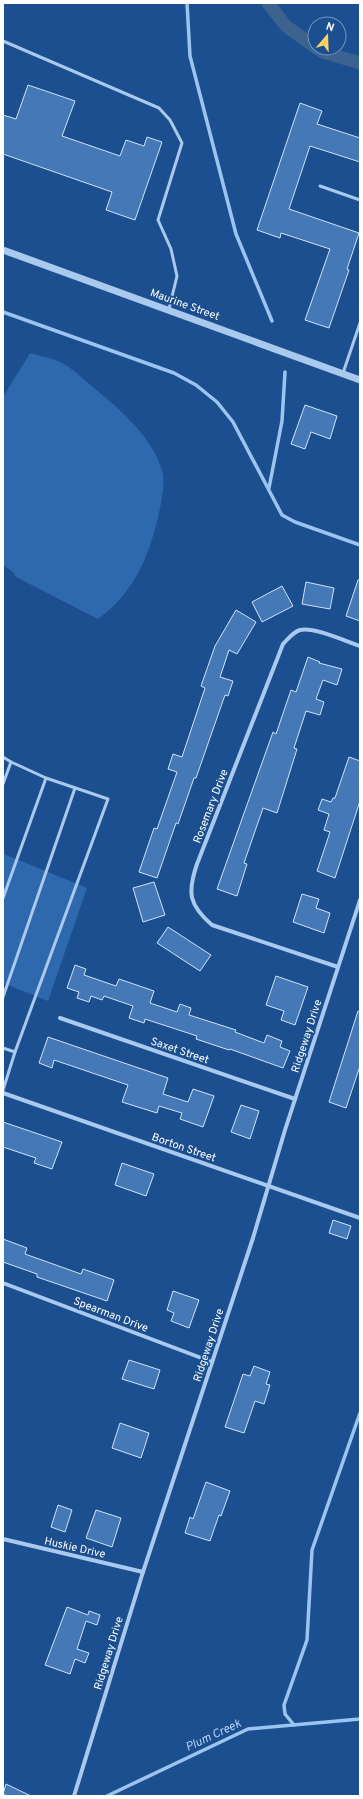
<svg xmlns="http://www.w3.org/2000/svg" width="363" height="1799" font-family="Overpass,sans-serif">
	<rect width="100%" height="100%" fill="#1b4f8f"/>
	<g fill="#2e69ad">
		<path d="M30,353C40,356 53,358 62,363C72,368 80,376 88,383C117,407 150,433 162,470C166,484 161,503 158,518C148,558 133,594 98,619L16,577L13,572L3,565V397Z"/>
		<polygon points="4,854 87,888 48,1001 3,983"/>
	</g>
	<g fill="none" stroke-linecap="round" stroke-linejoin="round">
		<g stroke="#9cc4f0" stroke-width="3.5">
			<polyline points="187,3 190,56 236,234 272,321"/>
			<polyline points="3,312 174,373 196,385 217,402 233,422 282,515 295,522 360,545"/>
			<polyline points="269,488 282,421 285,372"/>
			<polyline points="294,1725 285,1714 284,1705 307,1640 312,1550 360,1413"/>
			<polyline points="107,1796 248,1729 360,1719"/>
		</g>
		<g stroke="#3c6290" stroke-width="13">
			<polyline points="268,3 286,26 315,47"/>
			<polyline points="317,48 323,52 360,63"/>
		</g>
	</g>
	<g fill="#4478b7" stroke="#cfe3fa">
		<polygon points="28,85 75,101 62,136 120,156 126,140 144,146 147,137 162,142 135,220 106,210 112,192 3,154 3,115 16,119"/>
		<polygon points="300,103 322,111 317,124 360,138 360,162 310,146 289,209 359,233 347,269 349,270 329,328 305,320 330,249 281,233 280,238 257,230"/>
		<polygon points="305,405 337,416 330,439 311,432 305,449 291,444"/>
		<polygon points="358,580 360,580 360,621 346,616"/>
		<polygon points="306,582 334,588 330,609 302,604"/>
		<polygon points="282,586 293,606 262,622 252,602"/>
		<polygon points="236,610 256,622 237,654 229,650 220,677 233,681 228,696 225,695 196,778 194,778 178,824 176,823 157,878 139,872 154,828 157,829 177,772 168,769 173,754 182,757 205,688 201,686 215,646"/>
		<polygon points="308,657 320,662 319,663 342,669 337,685 323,680 316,699 324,702 320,715 306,711 294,748 297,749 277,813 263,808 244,863 247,864 237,896 217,889 273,732 276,734 291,690 296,692"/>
		<polygon points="349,757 360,761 360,801 335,878 317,871 330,832 324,830 329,814 318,810 322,799 331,802 333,798 335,798"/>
		<polygon points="154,882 165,915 143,922 133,888"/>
		<polygon points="302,894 319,899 316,908 330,913 324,933 293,922"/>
		<polygon points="168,927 211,955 200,971 157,943"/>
		<polygon points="75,965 86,969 84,975 116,986 119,979 154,991 150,1003 177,1012 180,1004 191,1008 189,1015 236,1030 235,1032 264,1043 267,1035 282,1041 280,1047 290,1051 283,1068 230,1049 229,1050 196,1039 197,1036 145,1019 144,1023 129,1018 133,1006 104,996 102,1000 91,996 89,1002 77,998 79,992 67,988"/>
		<polygon points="276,976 308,987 295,1025 281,1020 284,1011 266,1005"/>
		<polygon points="358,1011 360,1012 360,1066 346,1108 329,1102"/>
		<polygon points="48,1037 168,1078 163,1094 188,1102 193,1089 214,1096 203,1127 180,1119 182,1113 159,1106 157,1113 122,1102 128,1085 54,1060 52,1068 39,1063"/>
		<polygon points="241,1105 259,1111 250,1139 231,1132"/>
		<polygon points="3,1122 62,1142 52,1169 34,1163 36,1158 3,1147"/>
		<polygon points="122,1163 154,1174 146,1196 115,1185"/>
		<polygon points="333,1220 351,1226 347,1239 329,1233"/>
		<polygon points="3,1239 27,1248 25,1254 81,1274 83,1269 114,1280 107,1301 37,1277 37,1274 3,1262"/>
		<polygon points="173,1291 199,1300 189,1328 171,1321 174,1313 167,1310"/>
		<polygon points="129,1360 160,1370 154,1389 122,1379"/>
		<polygon points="254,1366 270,1372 266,1384 270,1385 264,1404 255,1401 244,1433 225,1427 243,1374 250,1376"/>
		<polygon points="120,1423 149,1433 141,1458 112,1448"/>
		<polygon points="206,1482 230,1491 221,1516 219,1515 210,1541 185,1533 190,1517 193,1519"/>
		<polygon points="58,1505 72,1510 65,1532 51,1527"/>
		<polygon points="96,1510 121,1518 112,1547 86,1538"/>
		<polygon points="67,1607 88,1615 89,1611 100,1615 97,1625 86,1621 77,1649 89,1653 85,1663 75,1659 70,1674 45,1665"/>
		<polygon points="6,1784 31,1796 7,1796 3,1794"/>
	</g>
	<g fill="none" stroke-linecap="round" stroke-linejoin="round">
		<g stroke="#a9c9ee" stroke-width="3">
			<polyline points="3,41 159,108 170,120 182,143 158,220 171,249 177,276 169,309"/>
			<polyline points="320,186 360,200"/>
			<polyline points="343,373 360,323"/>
			<polyline points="3,757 11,762"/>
			<polyline points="3,784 11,762 46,778"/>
			<polyline points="3,898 46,778 108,799 15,1052"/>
			<polyline points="3,997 75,788"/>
			<polyline points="3,1048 15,1052 3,1090"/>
		</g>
		<g stroke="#a9c9ee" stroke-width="4">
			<path d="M338,967L212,925C189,905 187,893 197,864L283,644C288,639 293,632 300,630C315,627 345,641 360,646"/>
			<polyline points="60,1018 295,1099"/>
			<polyline points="3,1093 360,1218"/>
			<polyline points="3,1283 212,1362"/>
			<polyline points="3,1539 143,1572"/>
			<polyline points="74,1796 143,1572 253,1238 285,1130 360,900"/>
		</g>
		<polyline stroke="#a9c9ee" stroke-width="7" points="3,250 360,380"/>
	</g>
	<g text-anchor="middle" stroke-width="3.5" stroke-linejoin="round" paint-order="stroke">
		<g font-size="11" fill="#fff" stroke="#1b4f8f">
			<text transform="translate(185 304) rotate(20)" y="4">Maurine Street</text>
			<text transform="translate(210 806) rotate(-69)" y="4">Rosemary Drive</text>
			<text transform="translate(306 1036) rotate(-72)" y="4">Ridgeway Drive</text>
			<text transform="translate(180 1050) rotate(19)" y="4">Saxet Street</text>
			<text transform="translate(184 1147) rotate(19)" y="4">Borton Street</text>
			<text transform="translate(111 1314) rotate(21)" y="4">Spearman Drive</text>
			<text transform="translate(208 1345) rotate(-72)" y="4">Ridgeway Drive</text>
			<text transform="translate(75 1547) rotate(13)" y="4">Huskie Drive</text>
			<text transform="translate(108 1653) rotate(-73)" y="4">Ridgeway Drive</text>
		</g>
		<g font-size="12" font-style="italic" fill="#b5d3f5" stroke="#1b4f8f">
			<text transform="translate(213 1735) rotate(-25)" y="4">Plum Creek</text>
		</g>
	</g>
	<rect width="363" height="1799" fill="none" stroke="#ffffff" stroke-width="8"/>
	<g transform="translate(327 36) rotate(19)"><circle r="19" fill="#1b4f8f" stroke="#7695bc"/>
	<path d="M0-3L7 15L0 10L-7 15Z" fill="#ffd166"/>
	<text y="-6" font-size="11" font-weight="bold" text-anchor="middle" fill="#ffffff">N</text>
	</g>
</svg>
